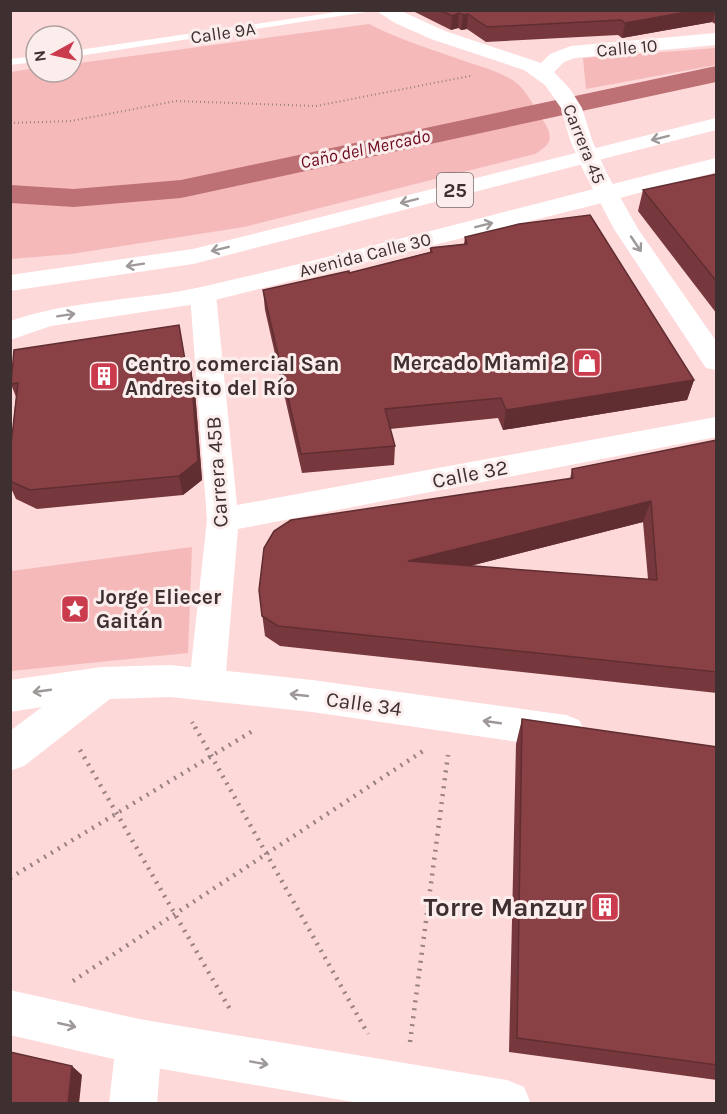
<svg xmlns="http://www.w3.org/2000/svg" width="727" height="1114" font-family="Karla,sans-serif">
	<rect width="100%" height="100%" fill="#fed9da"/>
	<g fill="#f5b9ba">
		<path d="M369,24C400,40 434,50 467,62C483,67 500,72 514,81C527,90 535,109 544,122C554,138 551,145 535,154L244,227L71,254L11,259V72L36,68V72H72V64Z"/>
		<polygon points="716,48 716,65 586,89 583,58"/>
		<polygon points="192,547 188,653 11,671 11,571"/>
	</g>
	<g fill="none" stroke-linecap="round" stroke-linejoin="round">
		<polygon fill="#be7174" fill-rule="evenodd" points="716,66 716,82 181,198 74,207 10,203 10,185 74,189 181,180"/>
		<polyline stroke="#9a8182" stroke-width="2" stroke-dasharray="1 3" stroke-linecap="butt" points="10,123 71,121 176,101 316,106 470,76"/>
		<polyline stroke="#9a8182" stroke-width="4" stroke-dasharray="1.5 4.5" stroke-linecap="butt" points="192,722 196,729"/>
		<g stroke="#9a8182" stroke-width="4.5" stroke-dasharray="2 6" stroke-linecap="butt">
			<polyline points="195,727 368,1034"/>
			<polyline points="80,750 231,1011"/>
			<polyline points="10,878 256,729"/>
			<polyline points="73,981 423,751"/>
			<polyline points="410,1042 448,755"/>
		</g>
		<g fill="#fff" fill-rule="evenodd">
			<polygon points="350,10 379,10 72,57 72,51"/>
			<polygon points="36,56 36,62 10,65 10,59"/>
		</g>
		<g fill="#fff" fill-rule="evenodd">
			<polygon points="375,10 399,10 445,31 541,63 550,54 571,46 716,33 716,45 575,58 564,62 554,72 570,89 582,108 592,140 606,172 638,229 716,341 716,370 706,368 614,229 584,172 570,140 561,108 545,85 524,70 431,39 395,23"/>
			<polygon points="203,287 212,289 216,295 237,505 716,417 716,437 238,529 225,684 220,695 207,700 194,695 189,684 207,520 190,295 194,289"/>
			<polygon points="139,1019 155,1026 162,1042 157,1104 109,1104 116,1042 123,1026"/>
		</g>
		<g fill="#fff" fill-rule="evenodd">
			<polygon points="170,665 312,680 566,715 579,720 585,732 579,744 566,749 312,712 170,697 110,699 24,766 10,771 10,731 42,707 10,712 10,680 102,667"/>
			<polygon points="10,990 139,1019 507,1080 524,1087 531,1104 365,1104 139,1065 10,1035"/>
		</g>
		<g fill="#fff" fill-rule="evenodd">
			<polygon points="716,118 716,130 193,264 10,291 10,275 193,249"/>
			<path d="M716,158V172L594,205L203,303L51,326L10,340V321C74,299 141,301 206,286C377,247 546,200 716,158Z"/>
		</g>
	</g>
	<g fill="#76383c" fill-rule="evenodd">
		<polygon points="411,10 717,10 717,25 712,22 622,38 618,35 486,42 467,29 461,30 458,28 451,30"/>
		<polygon points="717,174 717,314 638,211 643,190"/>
		<polygon points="465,237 694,380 687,400 503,430 498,418 390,429 395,446 394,465 302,473 265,310 263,290 349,273 430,252 430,248 464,244"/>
		<polygon points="187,372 195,391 202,480 183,495 37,509 16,499 10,486 10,454 16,397 11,384"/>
		<path d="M717,440V693L280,646L265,636L259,590L570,479L572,469ZM643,522L648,579L470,566Z"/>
		<polygon points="522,719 717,747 717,1080 509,1052 516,744"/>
	</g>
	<g fill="#602e31">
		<polygon points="698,10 716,10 712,22 622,38 625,23"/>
		<polygon points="459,13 458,28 451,30 452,16"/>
		<polygon points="468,14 467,29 461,30 463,15"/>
		<polygon points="191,371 195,391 202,480 183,495 179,476"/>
		<polygon points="694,380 687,400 503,430 506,410"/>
		<polygon points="651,501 643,522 407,582 408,561"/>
		<polygon points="72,1066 82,1075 79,1104 68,1104"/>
	</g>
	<g fill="#894146" stroke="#602e31" stroke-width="1.5" fill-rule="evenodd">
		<polygon points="440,10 698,10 625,23 621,20 487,27 468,14 463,15 459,13 452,16"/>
		<polygon points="717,174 717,282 643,190"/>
		<polygon points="590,215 694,380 506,410 501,398 385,409 395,446 301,454 263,290 349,271 349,273 432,252 430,248 467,244 465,237 519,224"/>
		<polygon points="179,325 187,372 191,371 198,461 179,476 30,490 10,481 10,454 18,383 11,384 14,350"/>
		<path d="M717,440V672L278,626L262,616L259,590L264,548L274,531L291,520L573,478L572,469ZM651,501L657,580L408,561Z"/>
		<polygon points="522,719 717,747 717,1065 517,1038"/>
		<polygon points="10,1052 72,1066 68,1104 10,1104"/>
	</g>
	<defs><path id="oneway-shaft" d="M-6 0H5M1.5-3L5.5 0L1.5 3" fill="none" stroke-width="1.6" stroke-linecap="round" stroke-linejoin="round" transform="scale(1.5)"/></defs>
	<g stroke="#9e9898">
		<use href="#oneway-shaft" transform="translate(660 138) rotate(166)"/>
		<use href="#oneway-shaft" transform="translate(409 201) rotate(166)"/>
		<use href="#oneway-shaft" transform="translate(484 225) rotate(-14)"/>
		<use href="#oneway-shaft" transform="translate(636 244) rotate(56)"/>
		<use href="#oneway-shaft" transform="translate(220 249) rotate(166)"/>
		<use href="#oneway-shaft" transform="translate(135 265) rotate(171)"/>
		<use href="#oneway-shaft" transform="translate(66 315) rotate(-9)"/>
		<use href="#oneway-shaft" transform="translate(42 691) rotate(172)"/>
		<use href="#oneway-shaft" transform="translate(299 695) rotate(-174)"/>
		<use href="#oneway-shaft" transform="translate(492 722) rotate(-172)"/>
		<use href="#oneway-shaft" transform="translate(67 1025) rotate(13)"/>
		<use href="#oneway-shaft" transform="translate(259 1063) rotate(10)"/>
	</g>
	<defs>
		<g id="shop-square" transform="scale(1.5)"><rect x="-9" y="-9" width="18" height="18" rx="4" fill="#cb3b4e" stroke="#fceded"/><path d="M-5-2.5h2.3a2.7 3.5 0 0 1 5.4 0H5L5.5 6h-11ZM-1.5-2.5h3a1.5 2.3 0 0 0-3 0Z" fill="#fff"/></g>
		<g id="building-square" transform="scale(1.5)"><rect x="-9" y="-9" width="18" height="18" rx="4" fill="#cb3b4e" stroke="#fceded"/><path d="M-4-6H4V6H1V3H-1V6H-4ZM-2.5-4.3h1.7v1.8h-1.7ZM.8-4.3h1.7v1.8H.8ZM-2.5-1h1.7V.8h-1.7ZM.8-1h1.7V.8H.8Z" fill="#fff"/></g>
		<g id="sight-square" transform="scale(1.5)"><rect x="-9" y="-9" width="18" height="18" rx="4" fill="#cb3b4e" stroke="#fceded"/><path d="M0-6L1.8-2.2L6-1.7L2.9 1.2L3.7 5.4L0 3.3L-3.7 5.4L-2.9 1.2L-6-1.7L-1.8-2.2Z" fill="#fff"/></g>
	</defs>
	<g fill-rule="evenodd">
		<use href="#shop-square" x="587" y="363"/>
		<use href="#building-square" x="104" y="376"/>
		<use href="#sight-square" x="75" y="609"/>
		<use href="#building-square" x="605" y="907"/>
	</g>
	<g text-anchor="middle" stroke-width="6" stroke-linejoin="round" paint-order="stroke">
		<g font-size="18" fill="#3e3030" stroke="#fceded">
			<text transform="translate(223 33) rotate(-8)" y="6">Calle 9A</text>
			<text transform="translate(627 48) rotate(-5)" y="6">Calle 10</text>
			<text transform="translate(584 144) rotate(68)" y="6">Carrera 45</text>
			<text transform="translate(365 255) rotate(-14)" y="6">Avenida Calle 30</text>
		</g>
		<g font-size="18" font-style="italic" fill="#6b081e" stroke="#fceded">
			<text transform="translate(365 149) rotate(-12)" y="6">Caño del Mercado</text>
		</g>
		<rect fill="#fceded" stroke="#776969" stroke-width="1.5" x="437" y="173" width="36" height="34" rx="4.5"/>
		<g font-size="20" font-weight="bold" fill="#3e3030">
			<text x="455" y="197">25</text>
		</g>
		<g font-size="21" font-weight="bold" fill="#3e3030" stroke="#fceded" text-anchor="start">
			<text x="566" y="370" text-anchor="end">Mercado Miami 2</text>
			<text x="125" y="371">Centro comercial San<tspan x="125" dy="24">Andresito del Río</tspan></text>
			<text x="96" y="604">Jorge Eliecer<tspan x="96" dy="24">Gaitán</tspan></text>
		</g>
		<g font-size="21" fill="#3e3030" stroke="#fceded">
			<text transform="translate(217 472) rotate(-94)" y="7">Carrera 45B</text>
			<text transform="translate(470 474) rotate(-11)" y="7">Calle 32</text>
			<text transform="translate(364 704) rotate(8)" y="7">Calle 34</text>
		</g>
		<g font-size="26" font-weight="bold" fill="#3e3030" stroke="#fceded" text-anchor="end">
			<text x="584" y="916">Torre Manzur</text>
		</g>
	</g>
	<rect width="727" height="1114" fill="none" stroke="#3e3030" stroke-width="24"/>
	<g transform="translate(54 54) rotate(262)"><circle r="28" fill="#fceded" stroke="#b0a1a1" stroke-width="1.5"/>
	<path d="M0-4.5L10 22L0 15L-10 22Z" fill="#cb3b4e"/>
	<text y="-9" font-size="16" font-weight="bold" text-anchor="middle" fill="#3e3030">N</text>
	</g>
</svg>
